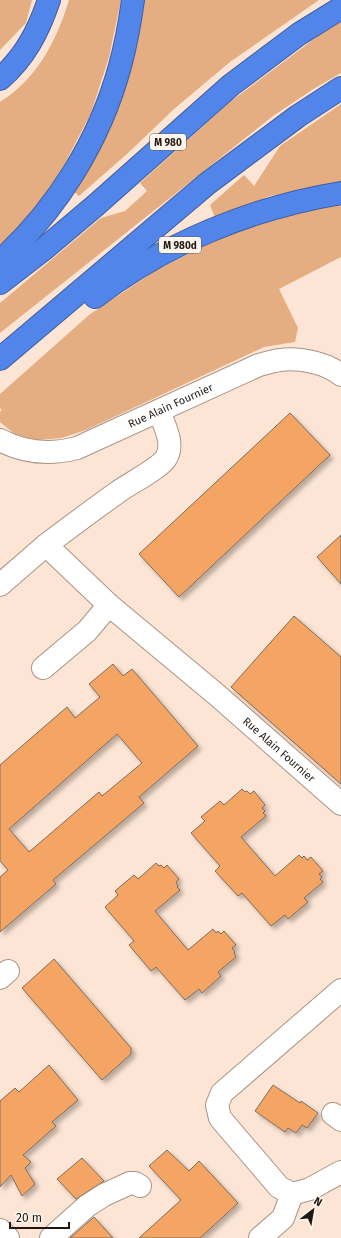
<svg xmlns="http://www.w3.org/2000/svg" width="341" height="1238" font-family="'Fira Sans',sans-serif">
	<defs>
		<filter id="shadow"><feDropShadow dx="3.5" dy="3.5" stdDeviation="2" flood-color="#0004"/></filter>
	</defs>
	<rect width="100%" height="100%" fill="#fce5d4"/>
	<g fill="#e4ad82">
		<polygon points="0,0 32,0 26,23 0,50"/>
		<path d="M69,0H121L109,57L91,113L64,165L38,205L0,247V102C37,79 57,40 69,0Z"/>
		<polygon points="142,0 319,0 230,62 174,109 128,153 79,196 73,191"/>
		<polygon points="341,22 341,73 315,88 273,116 0,333 0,303 101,218 125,211 147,191 140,183 230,102 318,36"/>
		<polygon points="341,104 341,182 270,196 215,218 210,205 244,175 254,186 280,146"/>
		<polygon points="341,205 341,257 279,289 298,328 295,342 264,347 86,430 61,438 38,440 17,436 0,422 0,412 2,410 0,408 0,394 89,315 155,271 216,240 287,215"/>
	</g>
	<g fill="#f5a564" stroke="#7f6b5c" fill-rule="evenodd" filter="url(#shadow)">
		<polygon points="290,413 330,455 179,597 139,554"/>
		<polygon points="341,535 341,584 317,557"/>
		<polygon points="294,616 341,657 341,784 231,687"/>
		<path d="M113,664L123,676L132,669L198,746L139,797L144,803L53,880L56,884L0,932V877L8,870L0,861V765L67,707L75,718L100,697L89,684ZM117,734L142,763L102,796L99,792L29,852L9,829Z"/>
		<polygon points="242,789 245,792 247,791 250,794 254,791 265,805 262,808 265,811 263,813 266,816 241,837 275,876 299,855 302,858 304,856 307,860 311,857 323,871 319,874 322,877 320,879 323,882 304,898 308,902 288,919 285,915 271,926 242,893 238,896 215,871 220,866 191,833 205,821 201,817 220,801 224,805"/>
		<polygon points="156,863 159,866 161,865 164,868 167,865 179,879 176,882 178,886 177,887 180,890 155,911 188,950 213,929 216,933 218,931 221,934 224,931 236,945 232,948 235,952 234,953 236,957 218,972 221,976 202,993 199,989 185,1000 156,967 151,971 129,945 134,941 105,907 118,895 115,891 134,875 138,879"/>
		<polygon points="54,959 131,1048 131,1054 102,1080 22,988"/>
		<polygon points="49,1065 78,1100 52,1122 56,1126 23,1155 31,1162 25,1168 35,1184 22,1196 11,1175 0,1187 0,1101 15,1088 19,1092"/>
		<polygon points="273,1085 300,1103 301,1101 318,1113 307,1128 302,1125 296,1133 288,1128 285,1132 255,1111"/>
		<polygon points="167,1150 189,1171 199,1161 238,1203 200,1238 139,1238 181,1200 149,1166"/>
		<polygon points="82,1158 104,1181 76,1199 57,1179"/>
		<polygon points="94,1217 113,1238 70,1238"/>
	</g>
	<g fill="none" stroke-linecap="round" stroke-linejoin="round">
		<g stroke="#a99484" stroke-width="24">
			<g id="minor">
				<path id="s1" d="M159,411C164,425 175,444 166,458C160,468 129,484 118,492C94,509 70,527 46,545L109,605L217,695L341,804"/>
				<path id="s2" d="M0,440C24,453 50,455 77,448L259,365C266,363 273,361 280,360C298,357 327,363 341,375"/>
				<polyline points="0,585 46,545"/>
				<polyline points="43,668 87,631 109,605"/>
				<polyline points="0,978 8,971"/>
				<polyline points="341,990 222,1093 217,1105 220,1118 279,1187 292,1194 310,1189 341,1172"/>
				<polyline points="333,1114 341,1120"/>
				<polyline points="0,1230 8,1238"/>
				<polyline points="51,1238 87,1206 104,1195 130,1183 135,1183 140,1186"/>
				<polyline points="260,1238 283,1218 292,1194"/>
			</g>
		</g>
		<g stroke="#405e9e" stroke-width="24">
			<g id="highway">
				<path d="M0,79C25,57 38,32 49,0"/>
				<path d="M0,261C57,210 100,140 120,66C126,44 130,22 133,0"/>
				<polyline points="0,283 44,249 96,205 231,85 299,34 341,8"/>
				<path d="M95,297C165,243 254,207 341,193"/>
				<polyline points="0,359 208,183 298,116 341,88"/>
			</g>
		</g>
		<use href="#minor" stroke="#fff" stroke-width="22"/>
		<use href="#highway" stroke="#5185ea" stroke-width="22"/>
	</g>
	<g text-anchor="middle" stroke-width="3.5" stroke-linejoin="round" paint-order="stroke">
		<g fill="#fef5ee" stroke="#625a53" stroke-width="1">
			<rect x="150" y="134" width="36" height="16" rx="3"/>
			<rect x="159" y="237" width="42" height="16" rx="3"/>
		</g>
		<g font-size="10" font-weight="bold" fill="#1f1711">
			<text x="168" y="146">M 980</text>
			<text x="180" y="249">M 980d</text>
		</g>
		<g font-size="11" fill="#1f1711" stroke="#fef5ee">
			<text dy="4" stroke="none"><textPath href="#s2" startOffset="182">Rue Alain Fournier</textPath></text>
			<text dy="4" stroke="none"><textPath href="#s1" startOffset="508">Rue Alain Fournier</textPath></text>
		</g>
	</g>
	<g transform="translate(313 1210) rotate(31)" stroke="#fef5ee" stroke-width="3" paint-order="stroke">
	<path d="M0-3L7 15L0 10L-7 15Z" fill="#1f1711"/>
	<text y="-6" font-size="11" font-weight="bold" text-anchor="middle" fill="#1f1711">N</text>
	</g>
	<path d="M10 1222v6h59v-6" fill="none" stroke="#1f1711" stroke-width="2"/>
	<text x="16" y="1222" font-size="12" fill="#1f1711" stroke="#fef5ee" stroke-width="3" paint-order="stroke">20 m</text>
</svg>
